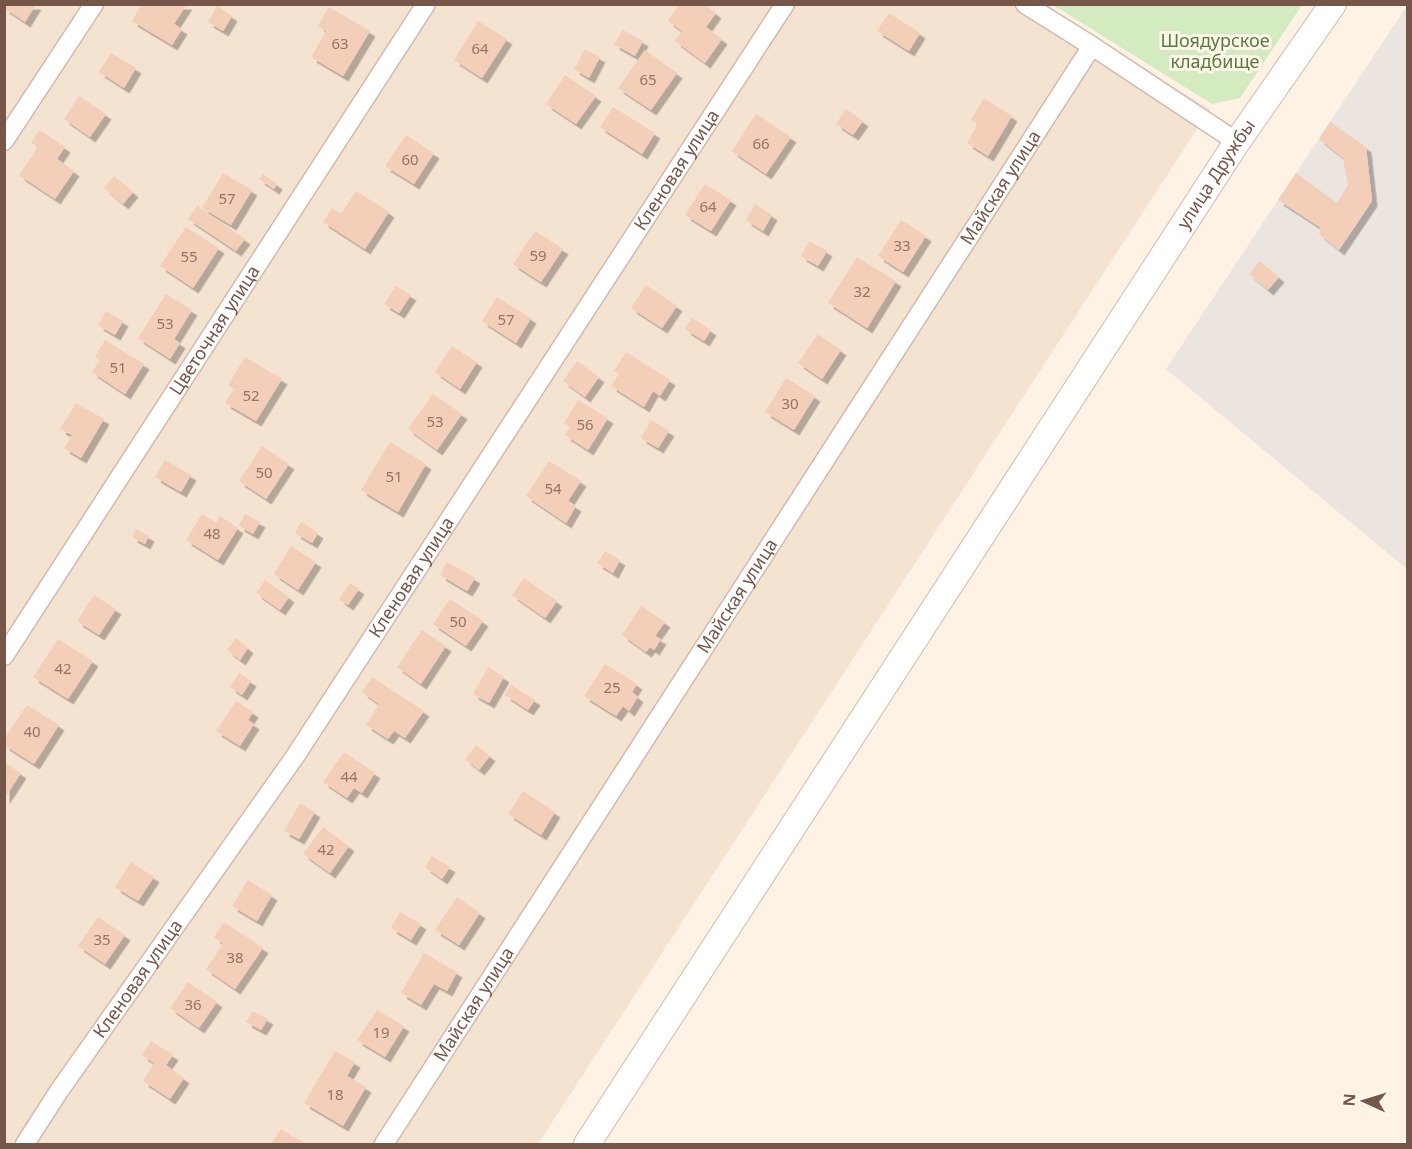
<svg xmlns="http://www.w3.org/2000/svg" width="1412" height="1149" font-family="'Noto Sans',sans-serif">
	<defs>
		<filter id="shadow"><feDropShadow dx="5.5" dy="5.5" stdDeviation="0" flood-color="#0004"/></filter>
	</defs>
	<rect width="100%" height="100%" fill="#fdf2e3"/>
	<polygon fill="#f5e3d1" points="5,5 1035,5 1210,109 538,1144 5,1144"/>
	<polygon fill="#ece4de" points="1407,6 1407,569 1166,369"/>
	<polygon fill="#d4ebc1" points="1053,5 1302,5 1240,98 1212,104"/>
	<g fill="#f3ceb9" filter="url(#shadow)">
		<polygon points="4,4 36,4 25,22 4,8"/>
		<polygon points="142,4 187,4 174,24 182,29 172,45 132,21"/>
		<polygon points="679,4 704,4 716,13 706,27 722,39 705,63 675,41 682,31 668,21"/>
		<polygon points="217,6 232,16 223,31 208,22"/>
		<polygon points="329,7 370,31 343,76 311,57 326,31 318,26"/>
		<polygon points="889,13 920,33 909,51 877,31"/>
		<polygon points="478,21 507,39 482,78 454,60"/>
		<polygon points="623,30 643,41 635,56 614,44"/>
		<polygon points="585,49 600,57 589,78 574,69"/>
		<polygon points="645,50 677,73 651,110 618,88"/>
		<polygon points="111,53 136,68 124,88 99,72"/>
		<polygon points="565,75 596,96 576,124 546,104"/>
		<polygon points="79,96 106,114 90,137 64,119"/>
		<polygon points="984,98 1012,116 988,156 967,143 978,124 971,120"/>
		<polygon points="613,107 655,133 642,154 600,127"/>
		<polygon points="846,109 863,121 853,135 836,124"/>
		<polygon points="756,114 791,137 766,174 732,151"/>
		<polygon points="1330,122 1366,147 1372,201 1339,250 1319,234 1321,228 1278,200 1296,173 1337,203 1348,185 1343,158 1319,139"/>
		<polygon points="40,130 65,147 57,159 74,171 55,199 19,175 38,147 31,143"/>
		<polygon points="406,135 434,153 414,184 385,166"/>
		<polygon points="223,173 252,190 231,225 202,208"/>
		<polygon points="263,174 277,184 274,189 259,179"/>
		<polygon points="114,176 133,192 123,204 104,188"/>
		<polygon points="705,184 731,200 711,231 685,215"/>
		<polygon points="356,191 389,212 365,249 323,222 332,208 341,214"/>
		<polygon points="755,204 772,215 763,231 746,220"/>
		<polygon points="197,206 245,239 236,251 188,219"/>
		<polygon points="901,220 926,236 903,272 878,256"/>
		<polygon points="186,227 219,248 193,288 160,266"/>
		<polygon points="535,231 563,249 541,282 513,264"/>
		<polygon points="810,241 827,251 818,266 801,256"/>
		<polygon points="857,257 896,281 867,328 828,303"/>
		<polygon points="1260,261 1279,277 1268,290 1249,274"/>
		<polygon points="646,285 677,306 662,328 631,308"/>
		<polygon points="396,286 411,295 399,313 384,304"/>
		<polygon points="166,294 192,310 174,339 180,343 170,359 138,338"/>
		<polygon points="497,297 531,318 516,343 482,321"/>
		<polygon points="106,311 123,321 115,335 98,325"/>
		<polygon points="692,318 711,330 704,341 685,329"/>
		<polygon points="818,334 841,350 822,379 798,363"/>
		<polygon points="105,340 144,364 125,394 92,372 100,360 95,357"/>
		<polygon points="452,346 477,362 460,389 435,372"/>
		<polygon points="626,352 670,380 660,396 653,391 644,407 611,386 619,374 614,371"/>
		<polygon points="245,357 282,379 256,421 225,403 234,389 228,385"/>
		<polygon points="577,361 599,377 585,397 563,381"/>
		<polygon points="786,378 815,396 794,430 765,412"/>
		<polygon points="433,394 462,414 437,450 408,429"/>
		<polygon points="578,400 608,418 588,450 565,435 570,427 564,423"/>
		<polygon points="76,403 104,419 81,458 64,448 72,435 60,429"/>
		<polygon points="651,420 669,431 658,448 641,438"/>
		<polygon points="390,442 426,464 398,512 361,490"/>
		<polygon points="262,446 289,464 266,499 239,481"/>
		<polygon points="165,460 191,475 181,492 155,477"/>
		<polygon points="549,461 581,481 568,501 576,506 566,523 526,496"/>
		<polygon points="202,514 216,523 220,516 238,528 218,560 186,540"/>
		<polygon points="245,514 260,522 253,534 239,526"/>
		<polygon points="301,522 318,533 312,543 295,533"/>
		<polygon points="136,529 149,536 145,544 132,537"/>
		<polygon points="291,546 316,562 298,590 274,574"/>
		<polygon points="605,551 620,560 613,573 597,563"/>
		<polygon points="447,562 475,578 467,591 440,575"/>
		<polygon points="524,578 557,601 545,618 512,595"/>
		<polygon points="265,580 289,597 280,610 256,593"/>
		<polygon points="350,583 359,589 348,605 339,599"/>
		<polygon points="94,595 116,609 99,635 77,621"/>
		<polygon points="450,599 483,621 466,646 433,624"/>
		<polygon points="641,606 665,622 655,636 661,639 654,650 650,647 646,652 622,635"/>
		<polygon points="422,630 446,646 421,684 397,667"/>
		<polygon points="236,638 248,648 240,660 227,650"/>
		<polygon points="58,639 93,661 68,699 33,677"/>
		<polygon points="605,664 637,684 632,692 638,697 629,711 623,706 616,716 584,696"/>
		<polygon points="488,667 504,677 489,703 473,694"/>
		<polygon points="239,673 251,681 242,695 230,687"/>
		<polygon points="372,677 424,711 405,738 394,731 388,739 366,725 379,704 362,692"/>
		<polygon points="511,685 535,700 528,710 505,695"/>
		<polygon points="236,701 253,712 248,720 254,724 240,746 216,731"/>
		<polygon points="27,705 59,725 34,764 4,745 4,739"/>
		<polygon points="476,745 490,756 479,770 465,759"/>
		<polygon points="344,752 375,773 362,793 354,788 347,798 323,782"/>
		<polygon points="4,762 21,773 4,799"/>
		<polygon points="523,791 555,812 541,835 508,814"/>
		<polygon points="300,803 315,812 299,839 284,831"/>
		<polygon points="323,827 349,846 330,873 303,854"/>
		<polygon points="432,856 450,867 442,879 425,867"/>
		<polygon points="131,862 154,877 138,901 115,887"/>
		<polygon points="248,880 272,895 257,921 232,906"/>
		<polygon points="457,897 480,913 459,945 435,930"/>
		<polygon points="400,912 421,924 411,940 391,928"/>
		<polygon points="98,917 125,935 105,964 78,946"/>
		<polygon points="224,922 263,948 235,989 206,969 223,944 214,937"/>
		<polygon points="424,953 457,972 447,991 434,984 421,1005 401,993"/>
		<polygon points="188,982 217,1002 199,1028 170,1008"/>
		<polygon points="377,1010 404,1026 385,1057 357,1040"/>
		<polygon points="253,1011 268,1019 261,1030 246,1022"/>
		<polygon points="151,1041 173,1055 166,1065 184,1078 170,1099 143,1081 154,1063 142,1055"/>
		<polygon points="335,1051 355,1062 347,1076 366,1087 343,1126 304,1103"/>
		<polygon points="281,1129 306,1144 271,1144"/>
	</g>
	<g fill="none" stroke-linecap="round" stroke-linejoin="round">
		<g stroke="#d1baac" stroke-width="21">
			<g id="street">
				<polyline points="1025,4 1092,46 1237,142"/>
				<polyline points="4,141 94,4"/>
				<path id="s1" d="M4,656L426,4"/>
				<path id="s2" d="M25,1144L59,1091L296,755L785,4"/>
				<path id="s3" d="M384,1144L1092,46"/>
			</g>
		</g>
		<g stroke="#d4baa9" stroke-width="28">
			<g id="secondary">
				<path id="s4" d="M587,1144L1237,142L1333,4"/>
			</g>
		</g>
		<use href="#street" stroke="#fff" stroke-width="18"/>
		<use href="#secondary" stroke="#fff" stroke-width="26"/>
	</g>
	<g text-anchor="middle" stroke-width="6" stroke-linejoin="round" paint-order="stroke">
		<g font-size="15" fill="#957464">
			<text x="340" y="49">63</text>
			<text x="480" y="54">64</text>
			<text x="648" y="85">65</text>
			<text x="761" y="149">66</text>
			<text x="410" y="165">60</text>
			<text x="227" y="204">57</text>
			<text x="708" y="212">64</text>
			<text x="902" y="251">33</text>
			<text x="538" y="261">59</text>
			<text x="189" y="262">55</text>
			<text x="862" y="297">32</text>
			<text x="506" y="325">57</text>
			<text x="165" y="329">53</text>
			<text x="118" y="373">51</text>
			<text x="251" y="401">52</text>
			<text x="790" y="409">30</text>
			<text x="435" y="427">53</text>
			<text x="585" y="430">56</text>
			<text x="264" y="478">50</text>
			<text x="394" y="482">51</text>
			<text x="553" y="494">54</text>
			<text x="212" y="539">48</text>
			<text x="458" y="627">50</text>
			<text x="63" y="674">42</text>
			<text x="612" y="693">25</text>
			<text x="32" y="737">40</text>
			<text x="349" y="782">44</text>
			<text x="326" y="855">42</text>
			<text x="102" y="945">35</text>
			<text x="235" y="963">38</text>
			<text x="193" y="1010">36</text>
			<text x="381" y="1038">19</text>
			<text x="335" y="1100">18</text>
		</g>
		<g font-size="18" fill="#547c40" stroke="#fff6ea">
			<text x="1215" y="47">Шоядурское<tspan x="1215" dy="21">кладбище</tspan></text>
		</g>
		<g font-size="18" fill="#765648" stroke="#fff6ea">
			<text dy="6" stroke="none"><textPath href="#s2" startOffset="1172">Кленовая улица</textPath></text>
			<text dy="6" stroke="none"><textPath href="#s4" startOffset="1156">улица Дружбы</textPath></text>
			<text dy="6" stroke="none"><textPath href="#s3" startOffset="1138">Майская улица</textPath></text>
			<text dy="6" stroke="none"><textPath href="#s1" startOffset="388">Цветочная улица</textPath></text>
			<text dy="6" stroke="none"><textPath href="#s2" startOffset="686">Кленовая улица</textPath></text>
			<text dy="6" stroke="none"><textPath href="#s3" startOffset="652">Майская улица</textPath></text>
			<text dy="6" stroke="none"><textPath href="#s2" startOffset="200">Кленовая улица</textPath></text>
			<text dy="6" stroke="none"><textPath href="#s3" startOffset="166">Майская улица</textPath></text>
		</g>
	</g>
	<rect width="1412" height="1149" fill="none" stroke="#765648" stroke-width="12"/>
	<g transform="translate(1364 1101) rotate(274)" stroke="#fff6ea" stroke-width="4.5" paint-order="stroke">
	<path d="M0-4.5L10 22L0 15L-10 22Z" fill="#765648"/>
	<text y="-9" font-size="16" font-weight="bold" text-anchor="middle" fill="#765648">N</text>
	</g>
</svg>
